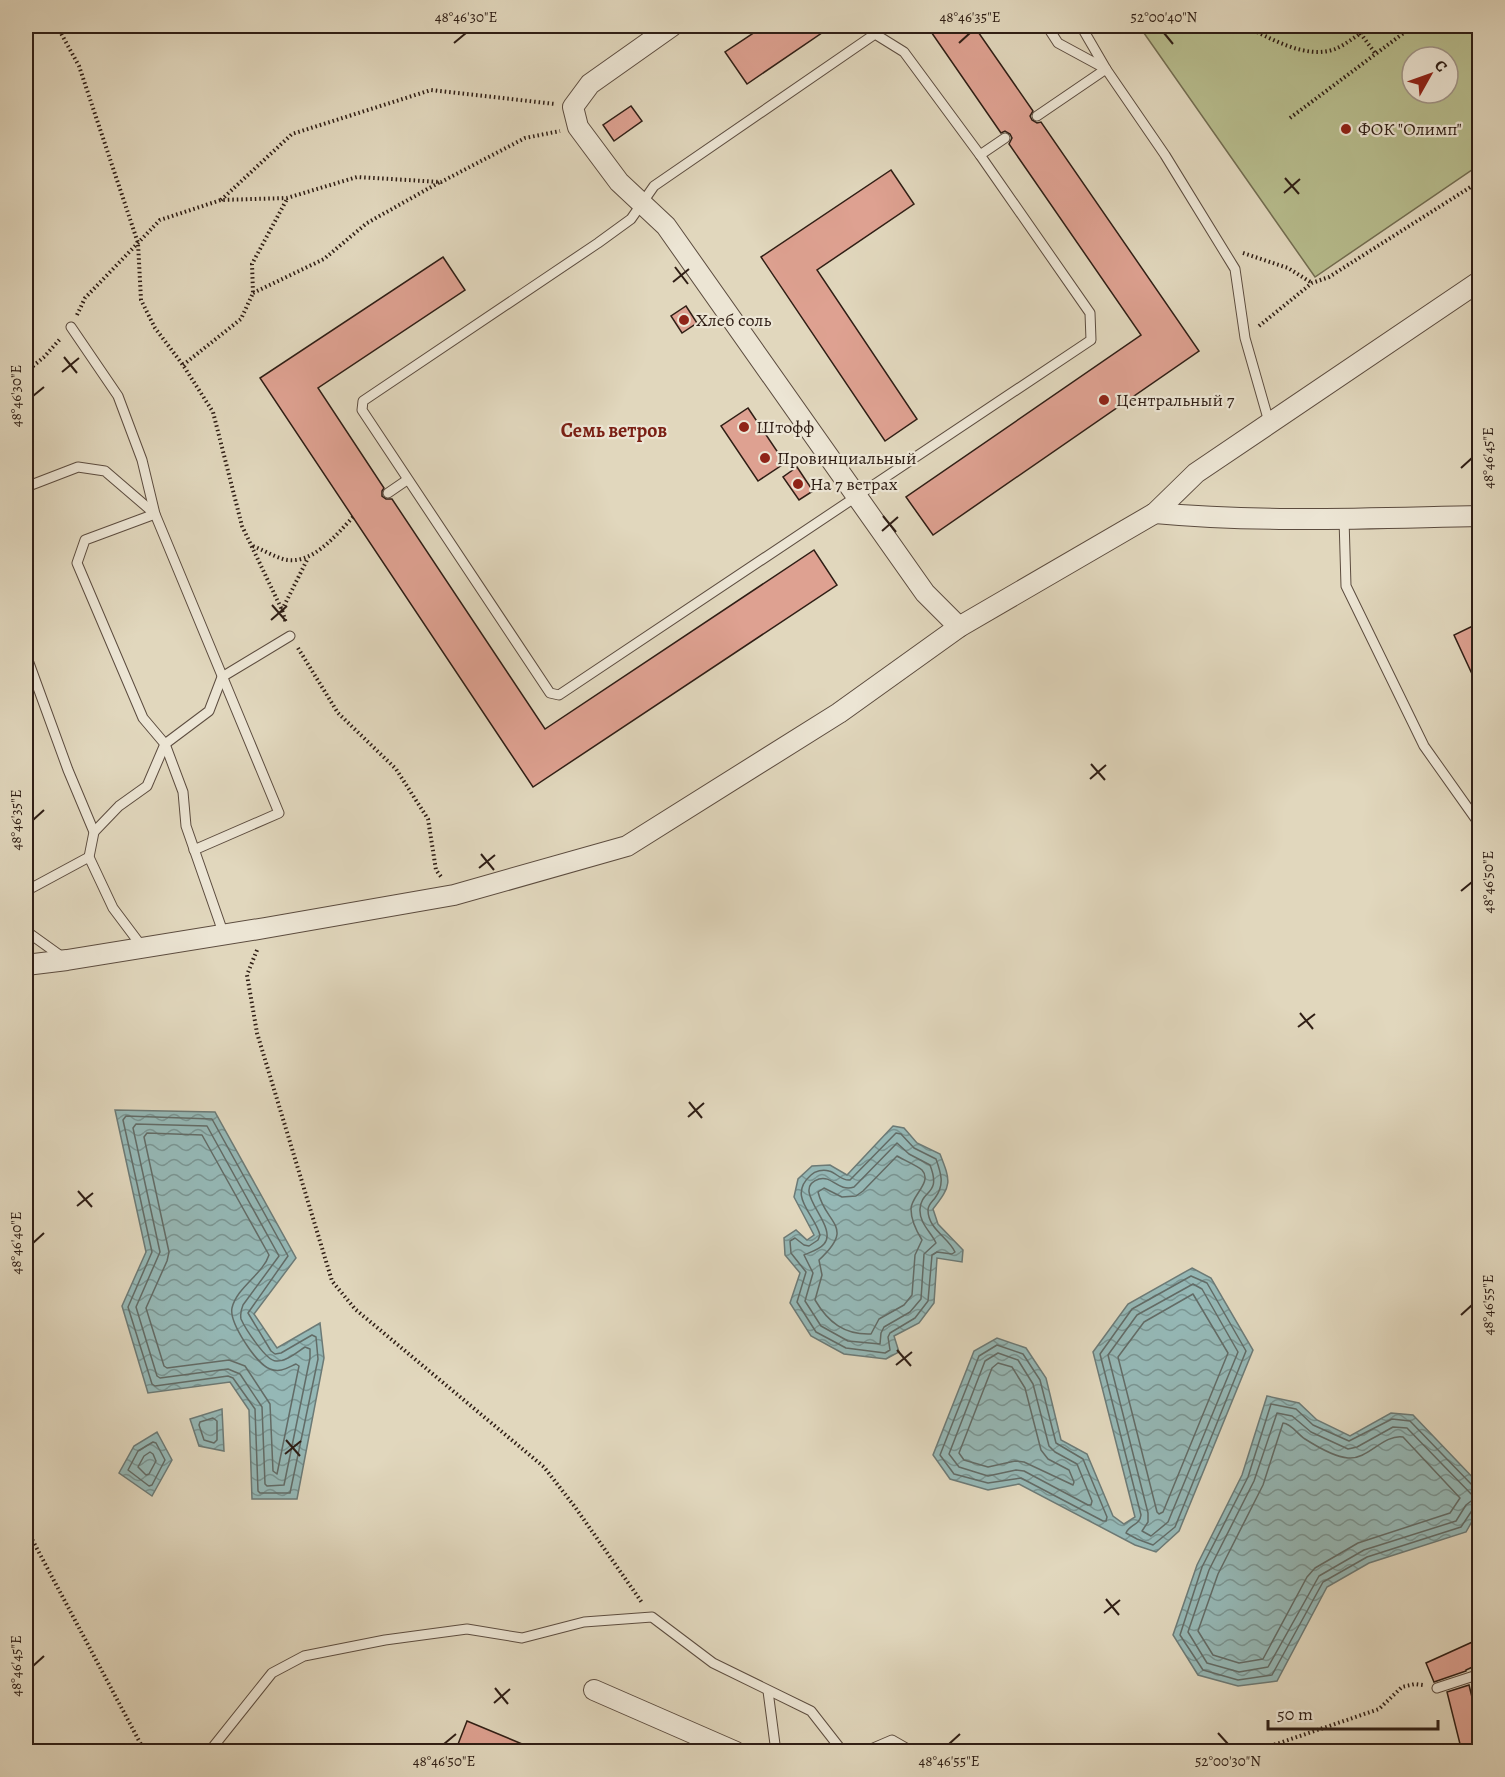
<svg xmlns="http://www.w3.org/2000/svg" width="1505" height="1777" font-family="Alegreya,serif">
	<defs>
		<pattern id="water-waves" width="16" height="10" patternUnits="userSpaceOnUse" patternTransform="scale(1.5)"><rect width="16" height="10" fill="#95b8b6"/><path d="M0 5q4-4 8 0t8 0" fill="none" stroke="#7a9593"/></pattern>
	</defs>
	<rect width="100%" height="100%" fill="#e1d7bd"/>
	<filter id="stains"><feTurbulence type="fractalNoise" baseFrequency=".00333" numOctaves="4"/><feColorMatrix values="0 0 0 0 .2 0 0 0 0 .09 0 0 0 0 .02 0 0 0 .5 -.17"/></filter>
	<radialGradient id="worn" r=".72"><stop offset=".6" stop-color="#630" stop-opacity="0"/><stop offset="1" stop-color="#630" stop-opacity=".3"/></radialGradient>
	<path fill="#b7bd8e" stroke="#736e52" stroke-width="1.5" fill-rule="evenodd" d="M1139,26H1479V165L1315,277ZM1412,57H1448V93H1412Z"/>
	<g fill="url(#water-waves)" stroke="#6c7a76" stroke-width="1.5">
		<polygon points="115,1110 215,1112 296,1258 254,1314 277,1348 320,1323 324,1358 297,1499 252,1499 249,1410 230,1382 148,1393 122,1306 146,1252"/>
		<path d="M893,1126L904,1128L917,1143L940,1154C951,1182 952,1185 933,1209L938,1224L963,1250L962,1262L937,1258L934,1303L919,1323L894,1336L899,1352L886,1359L844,1354L811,1336L790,1303L800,1273L785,1255L784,1238L796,1230L807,1240L814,1235L794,1197L798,1179L812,1166L830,1165L847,1175Z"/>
		<polygon points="1192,1268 1211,1278 1253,1350 1179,1531 1156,1552 1135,1545 1019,1484 988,1490 950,1479 933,1455 974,1351 997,1338 1026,1348 1046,1378 1061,1440 1087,1454 1113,1516 1124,1524 1135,1517 1093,1352 1128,1304"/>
		<polygon points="1267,1396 1299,1403 1317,1420 1350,1436 1391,1413 1413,1415 1479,1484 1479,1509 1466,1532 1369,1563 1327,1587 1277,1681 1238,1686 1198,1675 1173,1635 1197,1565 1242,1475"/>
		<polygon points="222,1409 224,1451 199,1446 190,1419"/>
		<polygon points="157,1432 172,1460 152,1496 119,1473 134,1446"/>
	</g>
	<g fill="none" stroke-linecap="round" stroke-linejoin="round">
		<g stroke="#626b66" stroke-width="1.5">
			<polygon points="126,1116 212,1119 288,1256 248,1313 271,1351 275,1354 281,1353 312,1335 316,1337 318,1359 290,1493 260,1493 258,1491 255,1409 233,1378 228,1376 155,1386 152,1384 128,1307 152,1252 123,1120"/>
			<path d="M136,1124L207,1126L279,1256L243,1305C241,1310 240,1314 241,1319C245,1328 266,1361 276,1361C286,1362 297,1352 305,1347L310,1349V1358L284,1485L267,1486L265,1484L262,1407L240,1374L228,1369L160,1378L157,1376L136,1307L160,1252L133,1128Z"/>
			<path d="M147,1133L202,1135L269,1255C263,1274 237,1287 232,1308C229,1322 256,1364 270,1369C280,1373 287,1368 296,1364L299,1366L277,1474L273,1471L270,1404L245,1366L229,1360L167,1368L164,1366L146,1308L167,1261L169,1252L144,1137Z"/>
			<path d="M896,1133L901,1134L914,1148L936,1159C941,1173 945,1185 935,1198C932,1202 928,1205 928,1210C928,1229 948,1237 955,1252L952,1254L937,1252L932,1255L928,1301L915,1318L890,1333L888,1337L890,1350L885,1353L846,1348L816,1332L797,1302L806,1272L791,1253L790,1241L795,1238L804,1245L809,1246L818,1240L820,1235C814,1213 787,1196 811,1175C815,1171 823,1169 829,1171C837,1173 841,1181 850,1180Z"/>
			<path d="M897,1143L909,1154L930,1165C942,1196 921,1189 920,1209C919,1223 931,1232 936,1243L924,1254L921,1299L910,1312L884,1327L881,1333L880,1344L848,1341L821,1326L805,1301L813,1273L804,1255C810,1252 819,1250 824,1244C840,1226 788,1189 819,1179C832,1175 838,1192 854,1187Z"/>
			<path d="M897,1156C902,1159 918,1166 922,1170C933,1182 911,1196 911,1209C911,1219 917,1232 922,1240L915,1255L912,1295L904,1305L879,1319L871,1334C844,1335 828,1322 815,1300L822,1275L819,1260C856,1226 826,1225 818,1192L824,1188L842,1197L856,1196L863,1191Z"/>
			<path d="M1191,1276L1207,1283L1246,1351L1175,1527L1153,1545L1137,1539L1126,1533C1129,1525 1140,1525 1141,1515L1100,1354L1132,1309Z"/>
			<polygon points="1193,1284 1202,1289 1238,1352 1168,1522 1151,1536 1142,1531 1148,1522 1148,1513 1108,1355 1137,1315"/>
			<polygon points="1193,1294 1228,1353 1163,1512 1159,1514 1157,1512 1118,1357 1144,1322"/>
			<polygon points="997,1345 1023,1354 1040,1380 1056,1443 1083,1459 1107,1517 1106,1521 1103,1521 1021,1478 988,1483 954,1474 940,1455 979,1356"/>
			<polygon points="998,1353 1018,1360 1033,1384 1049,1446 1055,1452 1077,1464 1092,1501 1091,1505 1088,1505 1024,1471 1016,1470 988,1476 959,1467 949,1454 985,1361"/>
			<polygon points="998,1363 1012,1367 1025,1388 1041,1450 1048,1459 1069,1470 1074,1482 1073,1485 1024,1462 1015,1461 988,1467 964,1460 959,1453 992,1368"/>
			<polygon points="1277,1413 1292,1416 1311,1432 1348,1449 1357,1447 1393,1427 1407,1428 1475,1498 1466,1505 1456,1521 1364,1550 1319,1576 1268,1667 1239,1672 1207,1663 1188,1632 1209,1570 1254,1481"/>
			<polygon points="213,1418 217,1421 217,1440 214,1443 204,1440 199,1425 200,1422"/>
			<path d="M1283,1423C1292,1424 1297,1434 1305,1439C1316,1446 1335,1457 1348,1458C1368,1460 1383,1434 1403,1437L1460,1498L1450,1513L1358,1543L1315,1568L1307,1577L1263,1659L1239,1663L1213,1655L1198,1631L1218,1574L1263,1485Z"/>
			<polygon points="153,1442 156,1443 165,1460 152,1485 149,1486 128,1470 138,1451"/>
			<polygon points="150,1452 153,1454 156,1461 149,1474 146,1475 138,1467 144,1456"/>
			<polyline points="1480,1488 1473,1486 1410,1421 1392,1419 1349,1441 1313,1425 1296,1409 1271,1404 1248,1477 1202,1567 1180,1635 1203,1670 1238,1680 1272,1675 1323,1582 1367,1557 1461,1527 1473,1509 1480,1507"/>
		</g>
	</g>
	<g fill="#dea191" stroke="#2f1e15" stroke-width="1.5">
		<polygon points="764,26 832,26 747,84 725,52"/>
		<polygon points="927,26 974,26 1033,111 1030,116 1032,120 1037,123 1041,122 1199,351 933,535 906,497 1141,335 1009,144 1012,138 1010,134 1005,131 1001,133"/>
		<polygon points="631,106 642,121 614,141 603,125"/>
		<polygon points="891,170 914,204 817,270 917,419 885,441 761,257"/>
		<polygon points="443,257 465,290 318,388 384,488 382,491 382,496 386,499 392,499 545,729 814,550 837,585 533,787 260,378"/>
		<polygon points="686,306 697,323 682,333 671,316"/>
		<polygon points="748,408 785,463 758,481 721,426"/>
		<polygon points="797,467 813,491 799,500 783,477"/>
		<polygon points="1479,623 1479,689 1454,635"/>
		<polygon points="1479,1639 1479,1664 1466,1670 1466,1671 1434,1682 1426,1663"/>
		<polygon points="1469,1685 1479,1726 1479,1752 1462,1752 1447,1692"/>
		<polygon points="467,1721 539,1751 539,1752 455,1752"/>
	</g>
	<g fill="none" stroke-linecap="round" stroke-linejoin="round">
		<g stroke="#5c4c3f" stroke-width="11">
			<g id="service">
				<polyline points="1047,26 1058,43 1106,69 1165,155 1235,269 1245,338 1269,422"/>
				<polygon points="875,34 904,52 980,155 1090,313 1091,340 559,695 550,693 362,410 363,401 598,243 631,219 654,186"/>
				<polyline points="1037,116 1106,69 1081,26"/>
				<polyline points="980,155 1005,138"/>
				<polyline points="71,327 118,396 142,460 155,514 279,813 194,850"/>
				<polyline points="26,487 78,467 105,471 155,514 85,540 77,563 143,718 165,744 183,792 186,826 224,935"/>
				<polyline points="388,493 407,480"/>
				<polyline points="1344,519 1346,586 1424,746 1480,825"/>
				<polyline points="26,658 29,663 68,770 94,832 89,857 113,908 143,948"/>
				<polyline points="94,832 119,806 147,786 165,744 209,711 222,677 290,636"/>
				<polyline points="26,891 89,857"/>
				<polyline points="26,931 65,959"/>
				<polyline points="1437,1688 1480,1674"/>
				<polyline points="768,1691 776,1752"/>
				<polyline points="209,1752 272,1673 304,1656 385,1640 467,1629 522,1638 584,1622 652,1617 713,1663 811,1711 843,1752"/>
				<polyline points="869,1752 871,1749 892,1740 913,1752"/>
			</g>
		</g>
		<g stroke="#5c4c3f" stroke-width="22">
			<g id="minor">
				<polyline points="672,26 590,84 573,107 578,127 619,182 666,226 925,593 959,627"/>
				<path d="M1155,513C1263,523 1371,518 1480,516"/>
				<polyline points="26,965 67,960 265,928 454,895 627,846 839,713 959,627 1155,513 1196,473 1480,281"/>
				<polyline points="594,1690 736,1752"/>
			</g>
		</g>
		<g stroke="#2f1e15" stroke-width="4" stroke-dasharray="1.5 3" stroke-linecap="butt">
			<polyline points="57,26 79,66 138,243 141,300 155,328 183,365 213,412 242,526 282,610 286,623"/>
			<path d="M1245,26C1270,38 1306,60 1335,49C1347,44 1360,33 1371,26"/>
			<polyline points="1355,26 1375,53"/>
			<polyline points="1290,118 1413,26"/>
			<polyline points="221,200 292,134 431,90 555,104"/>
			<polyline points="1243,253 1288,268 1312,283"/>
			<polyline points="253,293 324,259 367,223 440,182"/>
			<polyline points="77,315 85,298 160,220 221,200 287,198 357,177 441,182 525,138 560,131"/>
			<polyline points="1259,326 1312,283 1329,277 1480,181"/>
			<polyline points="183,365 241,319 253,293 252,264 287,199"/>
			<polyline points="26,372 44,357 61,338"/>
			<path d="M253,546C263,550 273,556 283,559C311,567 336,535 353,517"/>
			<polyline points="282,610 308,558"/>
			<polyline points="298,648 338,713 396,769 428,819 436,870 442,878"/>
			<polyline points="257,950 247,975 257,1033 332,1281 355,1309 544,1467 575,1507 643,1604"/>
			<polyline points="26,1528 145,1752"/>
			<polyline points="1253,1752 1379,1709 1402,1687 1415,1684 1423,1685"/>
		</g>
		<use href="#service" stroke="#ece5d4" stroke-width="9"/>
		<use href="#minor" stroke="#ece5d4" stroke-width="20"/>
	</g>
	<path fill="none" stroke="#2f1e15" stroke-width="2" d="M1164,33L1173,44M454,43L466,33M959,43L970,33M1285,178L1299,194M1284,193L1300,179M675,267L688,284M673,282L689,269M64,357L77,373M62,372L79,358M33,396L44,387M1461,468L1472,458M883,516L896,532M882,531L898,517M272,605L286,621M271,620L287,606M1091,764L1105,780M1090,779L1106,765M33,820L44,810M481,854L494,870M479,868L495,855M1461,891L1472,882M1300,1013L1313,1029M1298,1027L1315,1014M689,1102L702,1118M688,1117L704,1103M78,1191L92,1207M77,1206L93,1193M33,1243L44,1233M1461,1315L1472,1305M897,1350L911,1366M896,1365L912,1352M286,1440L300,1456M285,1454L301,1441M1106,1599L1119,1615M1104,1613L1120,1600M33,1666L44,1656M495,1688L508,1704M494,1703L510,1689M1218,1733L1228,1744M444,1744L456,1734M949,1744L960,1734"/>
	<g fill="#8f2418" stroke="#ece5d4" stroke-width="2">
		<circle cx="1346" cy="129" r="6"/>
		<circle cx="684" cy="320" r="6"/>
		<circle cx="1104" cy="400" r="6"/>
		<circle cx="744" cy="427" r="6"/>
		<circle cx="765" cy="458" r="6"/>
		<circle cx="798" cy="484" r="6"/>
	</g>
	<g text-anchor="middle" stroke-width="4.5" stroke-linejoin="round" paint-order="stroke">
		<g font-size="18" fill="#2f1e15" stroke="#ece5d4" text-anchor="start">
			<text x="1358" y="135">ФОК "Олимп"</text>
			<text x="696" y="326">Хлеб соль</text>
			<text x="1116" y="406">Центральный 7</text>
			<text x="756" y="433">Штофф</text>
			<text x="777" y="464">Провинциальный</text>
			<text x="810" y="490">На 7 ветрах</text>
		</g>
		<g font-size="20" font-weight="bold" fill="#7a1f14" stroke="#ece5d4">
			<text x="614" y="437">Семь ветров</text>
		</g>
	</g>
	<rect width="1505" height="1777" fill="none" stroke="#e1d7bd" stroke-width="66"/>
	<g transform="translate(1430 75) rotate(50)"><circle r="28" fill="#ece5d4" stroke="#a09588" stroke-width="1.5"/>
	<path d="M0-4.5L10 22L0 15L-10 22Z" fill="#8f2418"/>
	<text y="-9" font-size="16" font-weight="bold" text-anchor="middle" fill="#2f1e15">С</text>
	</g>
	<path d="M1268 1720v9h170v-9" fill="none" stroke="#2f1e15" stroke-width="3"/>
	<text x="1277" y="1720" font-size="18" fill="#2f1e15" stroke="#ece5d4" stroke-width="4.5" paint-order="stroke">50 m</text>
	<rect x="33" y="33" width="1439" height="1711" fill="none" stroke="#2f1e15" stroke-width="2"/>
	<g font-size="15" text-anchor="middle" fill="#2f1e15">
		<text x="466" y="22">48°46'30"E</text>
		<text x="970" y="22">48°46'35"E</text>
		<text x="1164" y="22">52°00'40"N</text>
		<text transform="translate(16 396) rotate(-90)" y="5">48°46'30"E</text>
		<text transform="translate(1488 458) rotate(-90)" y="5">48°46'45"E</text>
		<text transform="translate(16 820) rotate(-90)" y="5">48°46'35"E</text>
		<text transform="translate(1488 882) rotate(-90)" y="5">48°46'50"E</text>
		<text transform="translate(16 1243) rotate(-90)" y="5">48°46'40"E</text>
		<text transform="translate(1488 1305) rotate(-90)" y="5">48°46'55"E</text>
		<text transform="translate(16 1666) rotate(-90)" y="5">48°46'45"E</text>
		<text x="444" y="1766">48°46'50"E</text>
		<text x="949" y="1766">48°46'55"E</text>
		<text x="1228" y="1766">52°00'30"N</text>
	</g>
	<rect width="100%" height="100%" filter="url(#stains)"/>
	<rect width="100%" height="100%" fill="url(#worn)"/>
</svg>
